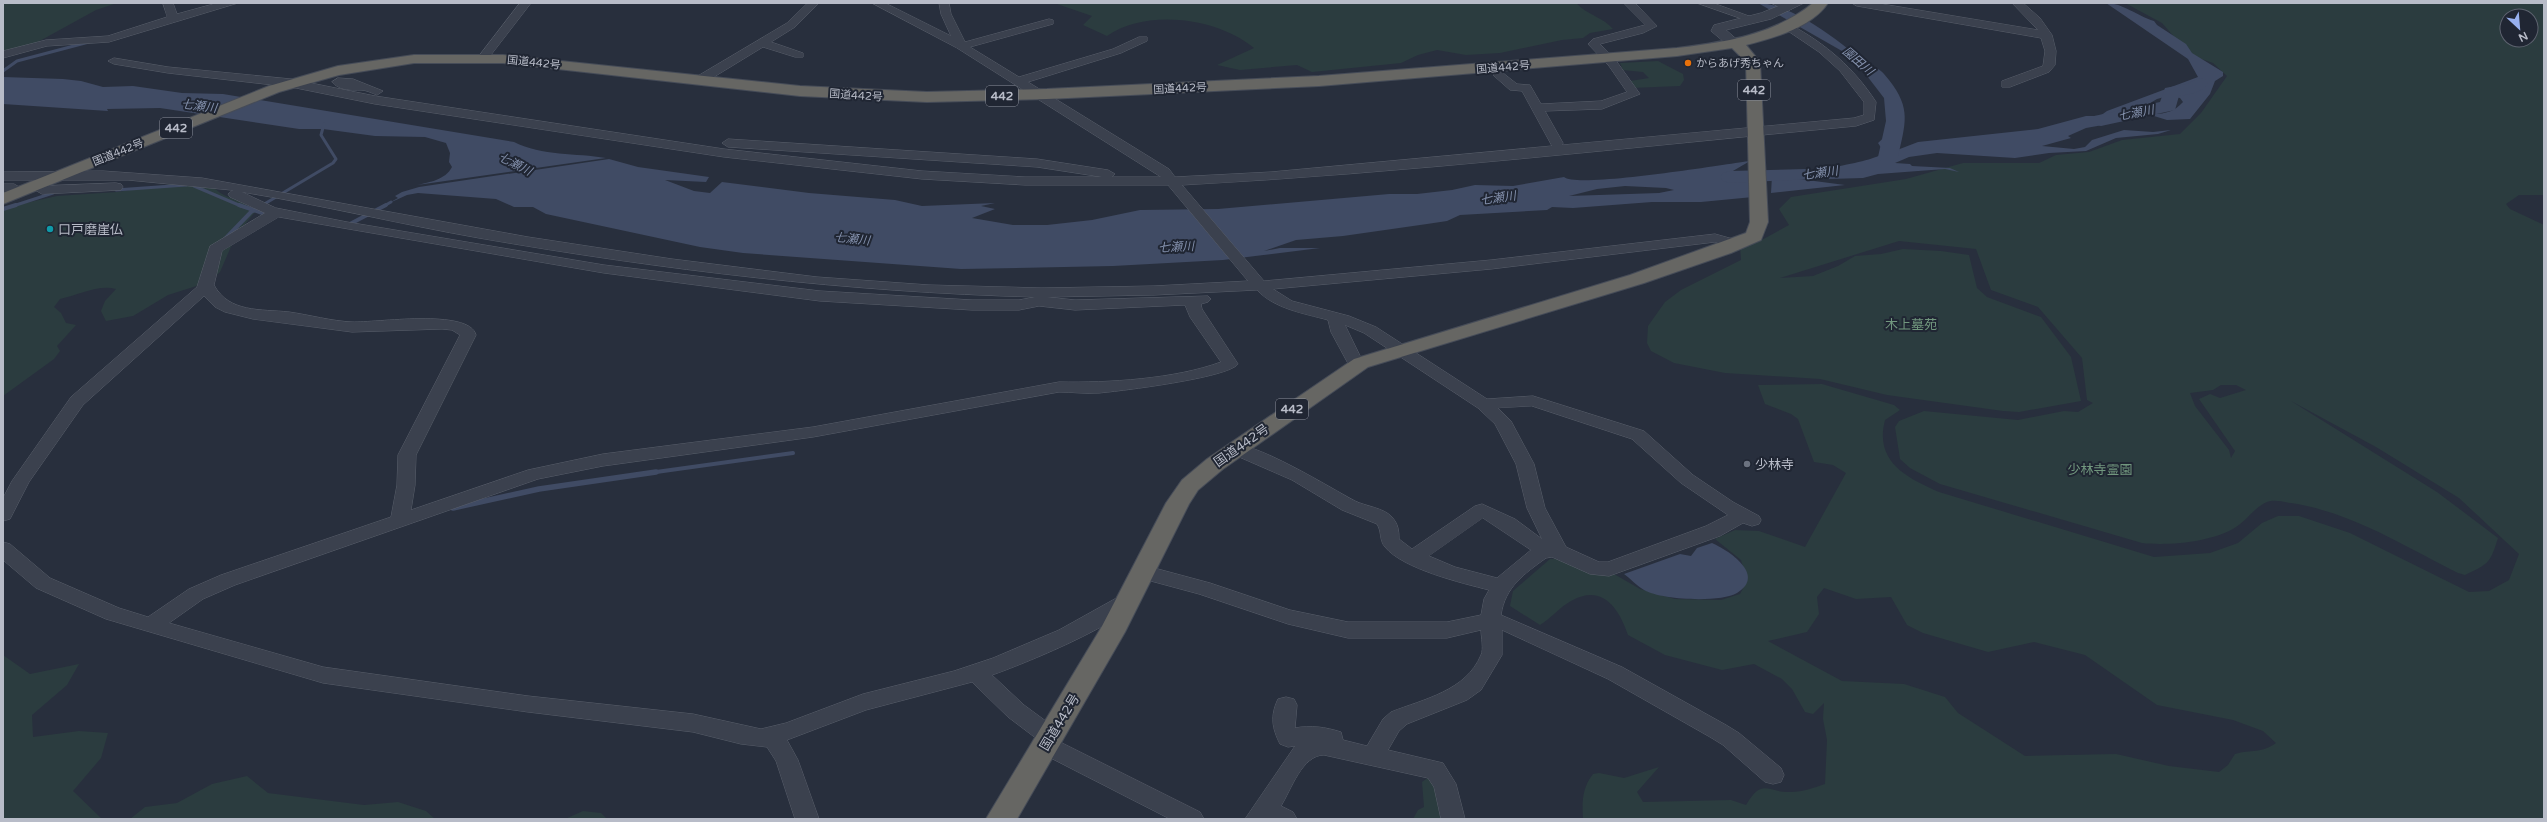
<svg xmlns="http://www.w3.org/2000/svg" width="2547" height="822" font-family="'Varela Round','Noto Sans JP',sans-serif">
	<rect width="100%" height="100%" fill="#282f3d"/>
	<g fill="#2b3c3f" fill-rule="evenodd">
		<polygon points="3,3 117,3 96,10 36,43 3,52"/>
		<path d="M1054,3H1576C1587,15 1603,17 1613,29L1590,33L1583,38L1562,40L1500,53L1466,55L1437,50L1418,55L1401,63L1312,72L1297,65L1240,70L1217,65L1254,48C1218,18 1147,8 1107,36L1083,25L1092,16Z"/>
		<path d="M2125,3H2544V195H2519L2506,204L2510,209L2544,225V819H1583C1582,802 1582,788 1593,774L1599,773L1624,778L1659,767L1637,792L1643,802L1731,800L1746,805C1763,777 1767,793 1791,792C1803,792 1813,788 1825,784L1827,740L1823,719L1824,703L1813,714L1805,712L1792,689L1782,679L1754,664L1722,670L1665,655L1628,635C1619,609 1603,583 1571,601C1560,607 1551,618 1540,625L1510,606L1513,591L1550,559L1564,558L1614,574L1640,589L1675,599L1721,600L1740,594L1747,581L1741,560L1715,539L1735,530L1759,531L1805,547L1846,473L1833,465L1814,462L1798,419L1791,414L1765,404L1758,385L1822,384L1894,405L1900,410L1885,420C1874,462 1907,478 1939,492L2154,557L2210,553L2238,543L2262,523L2278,516H2299L2350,533L2469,592L2489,591L2509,580L2519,554L2459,498L2376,447L2291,401L2437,492L2498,538C2490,564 2488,564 2465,575L2458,573C2404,546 2351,512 2291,503C2284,502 2274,499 2267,502C2255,507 2247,520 2236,527C2213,542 2169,546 2142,543L1940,484L1910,468L1900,459L1895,427L1899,421L1924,411L2018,420L2064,411L2078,412L2093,403L2087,400L2082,358L2038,307L1991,290L1976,249L1899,241L1780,278L1813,276L1838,266L1855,256L1881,254L1903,249L1941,251L1969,255L1977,288L1987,297L2041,317L2071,357L2081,401L2019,412L2003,411L1887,395L1820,379L1725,373L1674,363L1651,351L1647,343L1648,326L1665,302L1681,290L1741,260L1740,245L1758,242L1789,225L1779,209L1791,197L1906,179L1963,163H2039L2056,155L2089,152L2122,140L2180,134L2201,113L2227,76L2213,63L2190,55L2162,23ZM2507,16H2531V40H2507ZM2221,385H2236L2246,390L2220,398L2210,394L2199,399L2235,451L2231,458L2229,450L2195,406L2190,393L2213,390ZM1824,588L1856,599L1891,597L1907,625L1923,633L1988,652L2034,642L2085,655L2157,705L2233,720L2263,731L2276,743C2260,754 2252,749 2235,754L2228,765L2219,772L2169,766L2116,754L2025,756L1958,713L1945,697L1904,684L1842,681L1768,641L1807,632L1819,614L1817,597Z"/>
		<polygon points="1658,61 1683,74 1684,80 1680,86 1632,88 1630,81 1649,78 1643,72 1623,70 1620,63"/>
		<path d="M185,182L213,186C223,200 244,198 255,212L236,235L220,272L209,282L168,295L133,316L106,321L101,311L105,301L116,289C99,284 78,295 60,299L54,307L61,313L66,323L76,325L57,346L60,351L54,359L3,396V208L57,196L117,192Z"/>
		<polygon points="3,655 30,674 79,664 67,685 32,715 33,737 79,731 108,733 101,758 73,791 102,819 3,819"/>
		<polygon points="247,776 268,793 364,805 398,802 426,811 435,819 130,819 145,807 177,803 212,784"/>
		<polygon points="1429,777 1432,777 1441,819 1413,819 1418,810 1424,807 1422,782"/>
		<polygon points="583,811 601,813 607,819 565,819"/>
	</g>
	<g fill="#404b64" fill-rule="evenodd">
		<path d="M1758,3C1795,3 1857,53 1881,79C1886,84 1894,91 1895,98L1889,103L1897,114L1901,127L1890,136L1886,143L1892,152L1918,142L2038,129L2086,116H2100L2107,111L2198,77L2188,59L2106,3C2123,3 2137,16 2154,21L2157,25L2186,44L2192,53L2223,72V76L2215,81L2210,94L2190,119L2167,120L2154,116L2153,114C2166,114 2175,111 2183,102L2180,98L2168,96L2157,99L2130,115L2112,120L2103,125L2086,128L2068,136L2071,138L2042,146L2074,149L2085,147L2092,140L2124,130L2153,132L2171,130L2158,134L2116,138L2086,151L2049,153L2015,158L1937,153L1909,157L1895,163L1910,164L1912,166L1950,168L1959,172L1945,169L1878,174L1863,178L1829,179L1807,177L1799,179L1845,185L1771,193L1772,176C1788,174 1878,163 1884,152L1878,143L1891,131L1894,123L1881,88L1863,63Z"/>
		<path d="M3,77L63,79L81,81L103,87L133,86L182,93L223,94L514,142C542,156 576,153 606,158L417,185C430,182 445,180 452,167L449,162L450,153L446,143L425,137L375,136L323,129H299L160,108L107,109L108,111L3,104Z"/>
		<path d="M609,159L638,167L709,177L706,182L665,180L694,191L710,193L722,182L809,193L895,200L922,206L995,203L981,206L995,209L972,218L1013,225H1047L1092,220L1140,210L1218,209L1389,194H1417L1452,190L1475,185L1513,186L1564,177C1577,189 1726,164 1750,161L1726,175H1751L1753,197L1701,202H1652L1573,208L1552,207L1547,210L1460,215L1447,221L1427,224L1343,236L1296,240L1264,251L1280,248H1320L1223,260L1113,266L961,269L743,253L700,247L546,214L533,207H514L496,199L418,193L407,195L385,205L398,198L395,196L402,192L419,187ZM1625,186L1666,188L1674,190L1659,193L1569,196L1597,189Z"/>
		<path d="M1712,543C1728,550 1767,575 1737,593C1720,603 1661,600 1644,590C1637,586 1631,579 1624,574L1680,554L1691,556L1697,548Z"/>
	</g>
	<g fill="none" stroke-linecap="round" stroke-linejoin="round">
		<g stroke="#404b64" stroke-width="3">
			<polyline points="3,71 17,61 89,42"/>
			<polyline points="194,186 241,206"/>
			<polyline points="116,190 186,185"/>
			<polyline points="13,206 53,193"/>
			<polyline points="261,206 333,163 336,159 321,135 324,124"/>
			<polyline points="384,206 391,202"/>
		</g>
		<g stroke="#404b64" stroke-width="4">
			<polyline points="239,205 268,215"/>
			<polyline points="3,209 16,205"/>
			<polyline points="348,225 386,205"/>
			<polyline points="225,239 251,212 263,205"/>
			<polyline points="649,473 793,453"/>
		</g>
		<polyline stroke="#404b64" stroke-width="5.5" points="453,508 539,489 656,472"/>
		<g fill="#404b64" fill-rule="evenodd">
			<path d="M1873,67C1881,69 1884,74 1889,80C1912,109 1905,124 1898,157L1895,161H1881L1878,157L1886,121L1884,98L1864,72L1867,68Z"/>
			<path d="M2199,78L2205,79L2208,83C2201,93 2191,94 2179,96L2175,110L2101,126L2094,124L2091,120L2094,116L2160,102L2165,88L2186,84Z"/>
			<polygon points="1806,169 1813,171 1816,175 1813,179 1730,183 1723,181 1720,177 1723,173 1730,171"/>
		</g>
		<g stroke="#595f6b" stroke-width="1">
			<g id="minor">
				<polygon points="163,3 173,3 177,14 217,3 238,3 109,42 47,46 3,58 3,51 46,40 108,36 167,17"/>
				<polygon points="520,3 531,3 487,60 479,60 479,56"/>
				<polygon points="808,3 819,3 795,27 771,42 803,53 803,57 795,57 763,47 704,83 696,83 696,77 787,23"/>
				<path d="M872,3H885L951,36L941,14L939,3H949L951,14L965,42L1049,19L1053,20V24L970,47L1019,77L1113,49L1139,37H1147V41L1121,53L1028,82L1169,169L1175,177L1271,172L1854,118L1864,115V102L1840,71L1819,52L1782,27L1783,25H1791C1826,44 1854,68 1876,102L1874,120L1856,126C1632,147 1407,173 1182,185L1264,281L1491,260L1715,234L1740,241L1742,244L1735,248L1715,242L1491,269L1273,289L1292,301L1349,316L1376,327L1487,399L1533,396L1644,431L1693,475L1733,502L1759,516L1761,520L1759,524L1752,526L1743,523L1720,536L1609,576L1590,574L1552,557L1546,558C1524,574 1505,587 1501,615L1622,667L1726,725L1739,733L1781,768L1784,775L1781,782L1773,784L1765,782L1723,745L1710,737L1608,679L1502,630V655L1481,690L1467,700L1407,724L1399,731L1388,750L1443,763L1456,784L1465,819H1441L1434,787L1428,778L1324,755C1302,755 1291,790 1281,806L1293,812L1297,819H1245L1295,746L1288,747L1280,744C1272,728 1270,716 1278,699L1286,697L1294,699L1297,705L1295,728C1311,725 1325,727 1341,732L1343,740L1367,746L1383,719L1391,712C1424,699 1466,691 1481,655C1484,649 1481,637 1481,630L1447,638H1348L1288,624L1199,594L1136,577L1133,572L1136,567L1143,565L1210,583L1290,610L1348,622H1447L1481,615L1484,599L1489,590C1462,583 1403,569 1385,547C1379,540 1382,532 1377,524L1342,510L1292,480L1230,453L1227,449L1230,445C1252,439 1332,489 1355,501C1365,506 1384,508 1392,517C1398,524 1399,530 1399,539L1412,549L1475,506L1482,504L1515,519L1542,539L1527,508L1516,464L1495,424L1478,408L1364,333L1345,325L1365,366L1363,369H1351L1331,332L1328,320C1303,313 1275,309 1257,290L1154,295L1047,297L1075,300L1208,296L1211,299L1208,302L1201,304L1202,309L1238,364C1228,378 1120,391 1099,393C1086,394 1072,392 1059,392L813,437L603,466L538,479L235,585L203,599L169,623L323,667L528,696L693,714L761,729L786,723L863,694L954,671L993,658L1059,630L1129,591L1136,593L1139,598C1125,623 1021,665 992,675L1024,705L1058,730L1061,736L1058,741L1200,812L1204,819H1170L1037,751L1034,745L1037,739L1008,717L972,682L866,710L787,740L798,760L819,819H795L776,761L767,747L741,744L693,732L528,712L323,683L106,619L36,588L3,560V542L10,544L50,578L119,608L148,617L189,589L221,575L391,517L397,485L398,455L460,335L452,330L442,329L352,332L253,319L225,312L215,307L204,296L83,405L29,482L10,519L3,521V498L12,481L71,397L197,287L210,246L265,213L230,197L228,194L233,190H231L128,180H3V172L103,171L202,178L528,237L672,259L817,277L929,285L1042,288L1154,286L1248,281L1168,185H1025L922,179L724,157L375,104L291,87L168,73L114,64L108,61L114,58L168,67L291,79L375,96L724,149L922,171L1025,177H1102L1037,167L728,147L722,143L728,139L1037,159L1108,170L1115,174L1112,177H1161L957,48ZM242,192C321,205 400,224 479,238C664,270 847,292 1035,297L1019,300H972L820,291L604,265L347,222L276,208ZM279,217L604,273L820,301L972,310H1019L1039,306L1075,310L1185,305L1190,317L1221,362C1175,379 1108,383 1059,382L813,427L603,454L528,470L411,510L415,485L416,455L476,335C469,308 375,323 352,322C331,321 310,315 289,312C261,309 229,313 214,285L222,251ZM1532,406L1632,439L1681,483L1728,515L1706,526L1608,562H1599L1566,547L1545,508L1534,464L1511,421L1498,408ZM1483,518L1531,550L1497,578L1455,567L1429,556Z"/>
				<polygon points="1624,3 1635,3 1657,26 1643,33 1600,44 1617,62 1640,94 1602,109 1545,111 1563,143 1562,146 1552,146 1522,91 1510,90 1493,75 1495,73 1503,73 1517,84 1530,85 1541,104 1601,101 1627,92 1609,66 1588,44 1593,39 1645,25"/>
				<polygon points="1697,3 1713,3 1757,19 1752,22 1748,21"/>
				<polygon points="1771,3 1785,3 1793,8 1788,11"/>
				<polygon points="1852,3 1876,3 2038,30 2012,3 2023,3 2040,18 2052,35 2056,51 2055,65 2049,72 2010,87 2002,87 2002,81 2043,66 2045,51 2041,38 1857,6"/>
				<path d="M338,78L353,79L383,91L377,95C372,93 366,90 361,90C353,90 339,91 332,82Z"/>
				<polygon points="116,183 121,184 123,187 121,190 42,194 35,190 42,186"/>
				<polygon points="3,184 14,184 21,188 14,192 3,192"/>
			</g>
		</g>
		<g stroke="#595f6b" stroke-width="1">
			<polygon id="tertiary" points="1786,3 1804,3 1771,19 1726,30 1741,43 1739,46 1729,46 1711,31 1714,25 1761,13"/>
		</g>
		<g stroke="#464c58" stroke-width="2">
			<path id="trunk" d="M1813,3H1828C1811,28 1773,38 1746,45L1760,62L1768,222L1761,240L1731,253L1644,283L1368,367L1223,469L1198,490L1189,504L1125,632L1017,819H986L1101,628L1166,503L1182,480L1207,459L1354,359L1630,275L1746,233L1750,222L1746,62L1732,48L1677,56L1319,86L1047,99L927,102L800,96L503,63H414L339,75L279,92L3,204V193L269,86L338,66L414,55H503L800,86L927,92L1047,89L1319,76L1677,48C1725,42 1774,35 1813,3Z"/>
		</g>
		<use href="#minor" fill="#3b414e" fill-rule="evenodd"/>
		<use href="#tertiary" fill="#3b414e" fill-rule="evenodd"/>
		<use href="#trunk" fill="#666663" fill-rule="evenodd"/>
	</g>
	<circle fill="#e8710a" stroke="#202633" stroke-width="1.5" cx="1688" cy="63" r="4"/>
	<circle fill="#0f9aa8" stroke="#202633" stroke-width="1.5" cx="50" cy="229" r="4"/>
	<circle fill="#6b7280" stroke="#202633" stroke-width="1.5" cx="1747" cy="464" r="4"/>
	<g text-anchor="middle" stroke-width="4" stroke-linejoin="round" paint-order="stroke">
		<g font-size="11" fill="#b8bcc8" stroke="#202633">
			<text transform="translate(534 62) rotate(6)" y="4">国道442号</text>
			<text transform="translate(1503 67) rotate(-5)" y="4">国道442号</text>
			<text transform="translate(1180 88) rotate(-3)" y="4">国道442号</text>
			<text transform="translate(856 95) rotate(4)" y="4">国道442号</text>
			<text transform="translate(118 152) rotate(-22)" y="4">国道442号</text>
		</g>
		<g font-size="11" fill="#b8bcc8" stroke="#202633" text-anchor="start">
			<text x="1696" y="67">からあげ秀ちゃん</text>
		</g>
		<g font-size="12" font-style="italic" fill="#8390ac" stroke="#202633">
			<text transform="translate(1858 61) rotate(41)" y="4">園田川</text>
			<text transform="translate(199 106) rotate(7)" y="4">七瀬川</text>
			<text transform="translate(2136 113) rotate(-11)" y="4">七瀬川</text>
			<text transform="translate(515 164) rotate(27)" y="4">七瀬川</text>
			<text transform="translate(1820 173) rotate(-8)" y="4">七瀬川</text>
			<text transform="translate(1498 198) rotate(-8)" y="4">七瀬川</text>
			<text transform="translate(852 239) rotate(6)" y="4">七瀬川</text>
			<text transform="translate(1176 247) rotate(-3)" y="4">七瀬川</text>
		</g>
		<g fill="#202633" stroke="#8a8f9b" stroke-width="1">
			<rect x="1738" y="80" width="32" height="20" rx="3"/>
			<rect x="986" y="86" width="32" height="20" rx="3"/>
			<rect x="160" y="118" width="32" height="20" rx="3"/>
			<rect x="1276" y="399" width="32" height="20" rx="3"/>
		</g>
		<g font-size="12" font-weight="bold" fill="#b8bcc8">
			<text x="1754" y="94">442</text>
			<text x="1002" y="100">442</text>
			<text x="176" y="132">442</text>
			<text x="1292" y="413">442</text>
		</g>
		<g font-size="13" fill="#b8bcc8" stroke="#202633" text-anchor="start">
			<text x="58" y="234">口戸磨崖仏</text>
			<text x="1755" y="469">少林寺</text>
		</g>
		<g font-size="13" fill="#71977e" stroke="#202633">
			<text x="1911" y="329">木上墓苑</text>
			<text x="2100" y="474">少林寺霊園</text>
		</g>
		<g font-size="13" fill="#b8bcc8" stroke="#202633">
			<text transform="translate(1241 445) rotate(-35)" y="5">国道442号</text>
			<text transform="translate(1059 722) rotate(-59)" y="5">国道442号</text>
		</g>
	</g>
	<rect width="2547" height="822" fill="none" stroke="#b8bcc8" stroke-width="8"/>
	<g transform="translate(2519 28) rotate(154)"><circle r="19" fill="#202633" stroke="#5d626f"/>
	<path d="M0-3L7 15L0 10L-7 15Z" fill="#97b0ee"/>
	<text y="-6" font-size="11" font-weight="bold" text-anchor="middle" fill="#b8bcc8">N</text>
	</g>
</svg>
